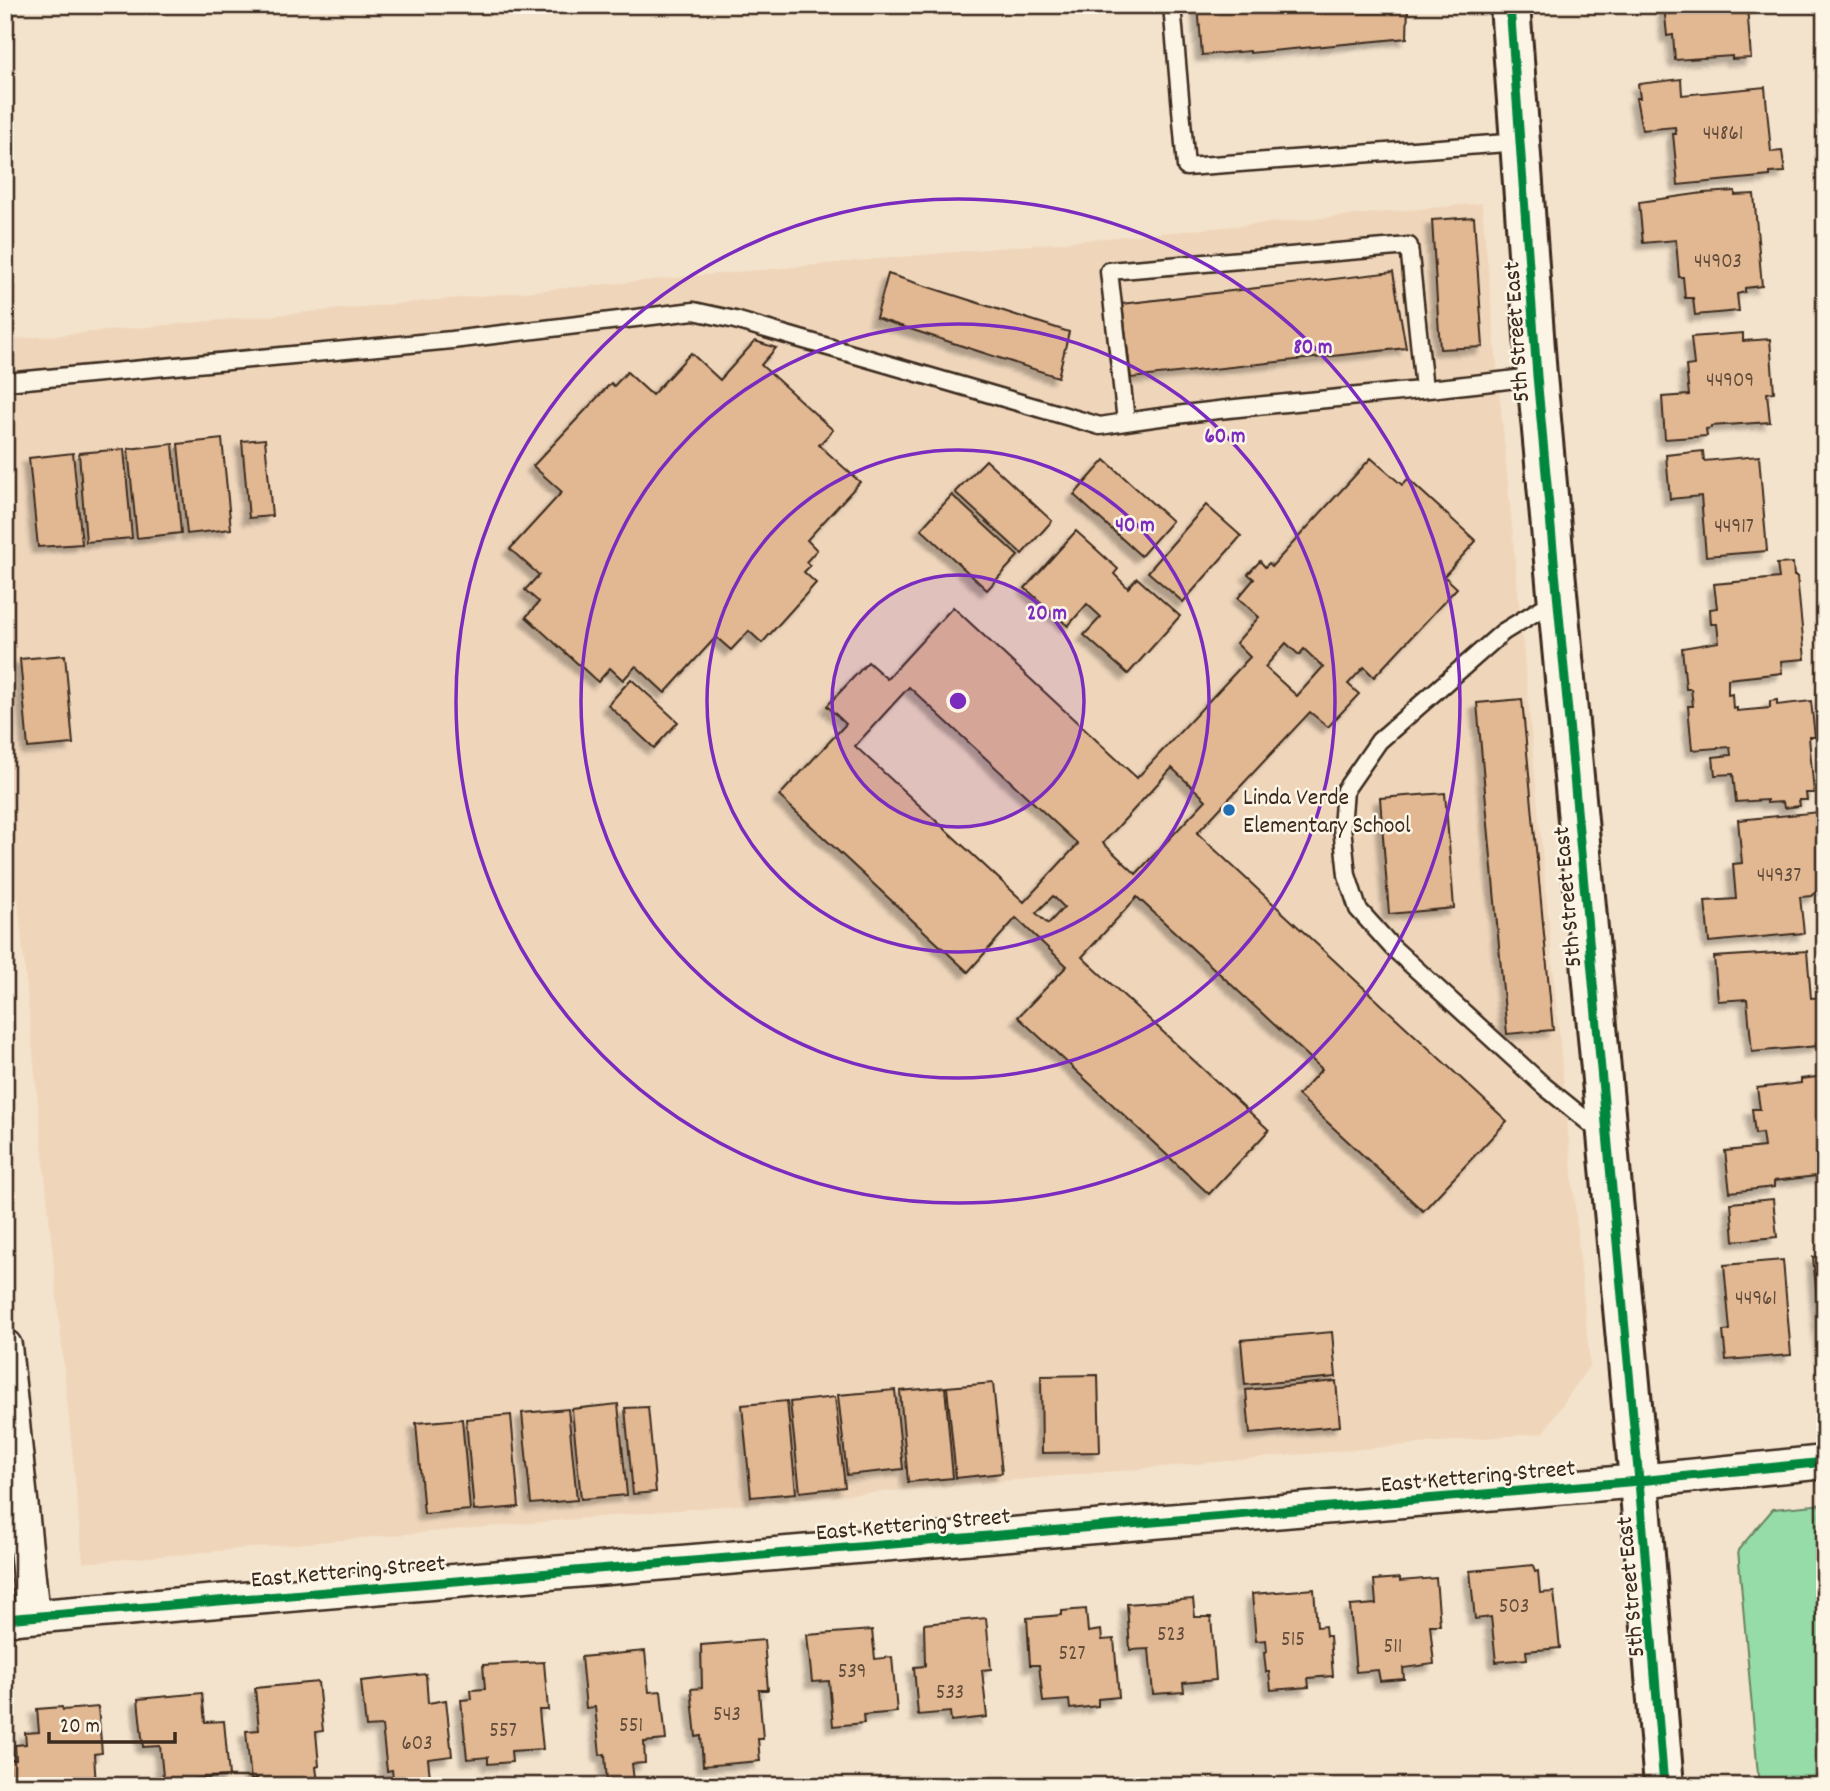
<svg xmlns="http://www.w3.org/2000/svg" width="1830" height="1791" font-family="Dekko,sans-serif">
	<defs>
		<filter id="shadow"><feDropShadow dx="-6" dy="6" stdDeviation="2" flood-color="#0004"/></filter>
	</defs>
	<rect width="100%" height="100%" fill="#f4e3cc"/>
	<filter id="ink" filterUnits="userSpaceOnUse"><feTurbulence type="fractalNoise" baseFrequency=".0143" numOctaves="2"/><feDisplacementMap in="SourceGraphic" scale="14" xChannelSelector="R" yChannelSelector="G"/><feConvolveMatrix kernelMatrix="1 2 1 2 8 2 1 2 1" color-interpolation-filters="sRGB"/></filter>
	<g filter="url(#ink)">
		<polygon fill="#efd6bb" points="1482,203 1590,1365 1543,1433 83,1563 5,770 5,340"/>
		<polygon fill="#96dca9" stroke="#688364" stroke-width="2" points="1825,1504 1825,1786 1759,1786 1738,1550 1773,1509"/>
		<g fill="#e2b893" stroke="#3b2a1e" stroke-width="2" fill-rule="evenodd" filter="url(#shadow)">
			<polygon points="1198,5 1408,5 1407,38 1250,53 1250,51 1202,55"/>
			<polygon points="1664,5 1760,5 1747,6 1751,58 1732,59 1732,56 1675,60 1673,35 1667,36"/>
			<polygon points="1681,79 1682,95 1765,87 1771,152 1782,151 1785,172 1770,173 1770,176 1678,185 1673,134 1676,134 1675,127 1642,130 1636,98 1640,98 1638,84"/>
			<polygon points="1735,191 1735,195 1754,194 1762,286 1745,288 1745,292 1737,294 1739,311 1695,315 1693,298 1685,298 1683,277 1679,277 1676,240 1643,243 1639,202 1703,193"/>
			<polygon points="1474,217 1483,347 1440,349 1432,220"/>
			<polygon points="1393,272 1406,348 1131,378 1122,304"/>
			<polygon points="888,274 1069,332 1058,377 876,318"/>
			<polygon points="1743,333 1743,341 1770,339 1774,392 1767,393 1770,422 1711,426 1711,428 1706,429 1707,436 1665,439 1662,397 1689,395 1686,366 1694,365 1691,337"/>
			<polygon points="755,341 776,348 761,365 833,430 819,445 860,482 807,540 817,550 806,562 810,566 804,572 816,583 762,643 749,631 731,650 716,637 665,693 636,666 623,680 610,668 598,682 526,617 539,602 525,590 539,575 510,549 562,492 533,466 611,383 614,386 627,372 652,395 691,353 720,380"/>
			<polygon points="222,439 231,529 187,534 178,444"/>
			<polygon points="265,439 272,516 249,518 242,441"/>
			<polygon points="173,444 181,533 137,538 128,449"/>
			<polygon points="124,449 132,538 86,542 79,453"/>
			<polygon points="1703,451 1704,461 1759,456 1767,551 1706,556 1701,496 1670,499 1666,455"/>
			<polygon points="73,453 82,544 38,547 29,458"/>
			<path d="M1371,458L1402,485L1408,479L1476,541L1444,576L1457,588L1374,677L1364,667L1348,684L1359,694L1328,727L1310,712L1197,833L1507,1121L1423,1211L1298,1095L1322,1069L1137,897L1082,957L1269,1130L1209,1194L1018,1017L1067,966L1016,918L968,972L779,796L846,724L827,706L868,662L887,679L953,607L1137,778L1250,657L1236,643L1259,617L1238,598L1254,579L1248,574L1260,561L1265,567L1269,563L1272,566ZM1286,643L1299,655L1304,649L1323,667L1297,696L1265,667ZM909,687L1078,844L1024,902L855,746ZM1172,768L1206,800L1136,874L1103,843ZM1053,896L1064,907L1048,924L1036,913Z"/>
			<polygon points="986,460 1052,521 1022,554 955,492"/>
			<polygon points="1105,460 1172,521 1141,556 1074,495"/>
			<polygon points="952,495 1018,556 987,590 921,529"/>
			<polygon points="1206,505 1241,536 1183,602 1148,572"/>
			<polygon points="1076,531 1118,569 1114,574 1128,588 1137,578 1180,616 1128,674 1084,635 1101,617 1087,604 1068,626 1025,588"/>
			<polygon points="1793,563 1794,576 1797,576 1805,659 1781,661 1782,673 1728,679 1728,695 1732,694 1733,709 1737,708 1737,711 1770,708 1770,701 1777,700 1777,705 1811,701 1815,737 1809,737 1814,793 1806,793 1807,800 1799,800 1800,806 1784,808 1783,802 1767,803 1767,800 1736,802 1733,774 1715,775 1713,757 1731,755 1730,747 1692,750 1688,706 1693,706 1691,689 1686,689 1682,648 1719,642 1717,624 1711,624 1710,609 1717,608 1714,584 1779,578 1777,564"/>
			<polygon points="65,655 73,744 28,748 20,659"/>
			<polygon points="631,679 678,722 654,748 608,705"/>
			<polygon points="1522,699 1553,1030 1507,1034 1477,703"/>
			<polygon points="1445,793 1454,908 1389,914 1380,798"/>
			<polygon points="1819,812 1821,832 1825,836 1825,884 1812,896 1800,897 1804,933 1709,942 1705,901 1736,899 1733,864 1742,863 1738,820"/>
			<polygon points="1807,951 1811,998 1825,997 1825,1042 1816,1043 1817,1046 1752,1052 1747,999 1718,1001 1714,957"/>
			<polygon points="1825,1076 1825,1175 1774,1181 1774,1187 1730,1192 1725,1151 1764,1147 1762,1133 1755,1134 1752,1109 1760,1109 1757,1088 1801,1083 1801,1079"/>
			<polygon points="1773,1199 1777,1237 1734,1241 1731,1203"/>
			<polygon points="1825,1256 1825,1354 1822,1354 1813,1257"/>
			<polygon points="1783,1260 1791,1355 1726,1360 1723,1331 1730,1330 1724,1265"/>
			<polygon points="1332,1332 1336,1377 1245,1385 1241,1340"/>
			<polygon points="1098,1375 1100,1452 1042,1453 1041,1376"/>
			<polygon points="1336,1381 1340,1426 1250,1434 1246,1390"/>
			<polygon points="993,1383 1002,1473 956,1478 947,1387"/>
			<polygon points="945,1387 953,1478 908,1482 900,1391"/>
			<polygon points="895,1390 903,1469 847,1475 838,1395"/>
			<polygon points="835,1397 845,1487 800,1492 790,1402"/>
			<polygon points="787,1401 796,1493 751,1497 742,1405"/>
			<polygon points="618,1404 627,1495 581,1499 572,1409"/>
			<polygon points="648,1407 656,1492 633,1494 625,1408"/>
			<polygon points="568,1409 577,1500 531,1504 522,1413"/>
			<polygon points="511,1415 519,1507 474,1511 466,1419"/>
			<polygon points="462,1419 470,1510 424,1514 416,1423"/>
			<polygon points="1533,1565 1535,1572 1538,1571 1540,1593 1554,1592 1560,1648 1526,1651 1527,1659 1496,1662 1491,1617 1475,1619 1470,1571"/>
			<polygon points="1400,1578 1400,1581 1436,1578 1440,1625 1430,1625 1434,1664 1403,1668 1404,1679 1380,1681 1378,1670 1356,1672 1350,1606 1376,1604 1374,1580"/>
			<polygon points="1314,1589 1317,1627 1325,1626 1326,1636 1330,1636 1333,1676 1308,1678 1309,1687 1271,1690 1269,1672 1266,1672 1264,1653 1267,1652 1266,1640 1256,1641 1252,1594"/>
			<polygon points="1193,1599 1195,1617 1211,1617 1216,1680 1183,1683 1184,1692 1153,1694 1149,1649 1130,1650 1127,1604"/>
			<polygon points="1086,1609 1088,1632 1101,1630 1102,1640 1114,1639 1119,1697 1098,1699 1098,1706 1070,1709 1069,1700 1043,1702 1039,1665 1030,1665 1027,1618 1062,1615 1062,1611"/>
			<polygon points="986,1618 991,1669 982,1670 987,1717 951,1721 950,1712 918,1715 914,1667 925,1666 924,1624"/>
			<polygon points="872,1630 875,1659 892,1657 897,1712 863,1715 864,1723 833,1726 829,1681 812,1682 807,1635"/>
			<polygon points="764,1640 768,1690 759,1690 763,1739 758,1739 760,1761 703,1766 701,1736 696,1737 691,1689 702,1688 701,1645"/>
			<polygon points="645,1651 649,1692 661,1691 666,1740 644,1742 645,1763 632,1764 634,1780 607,1783 605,1754 600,1755 595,1707 586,1708 581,1657"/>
			<polygon points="544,1662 548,1710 539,1710 543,1749 511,1751 512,1762 488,1764 488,1757 467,1759 461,1700 472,1699 471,1690 485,1689 483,1665"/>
			<polygon points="426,1674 428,1703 446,1700 452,1756 428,1759 431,1786 394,1786 392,1770 387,1771 382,1726 366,1727 361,1681"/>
			<polygon points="318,1682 323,1731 316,1732 319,1766 316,1767 318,1782 313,1783 313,1786 258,1786 257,1778 251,1780 246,1731 259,1730 255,1688"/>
			<polygon points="202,1693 205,1722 224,1721 229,1776 195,1779 196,1786 164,1786 160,1746 143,1747 138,1699"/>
			<polygon points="62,1707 63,1710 98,1707 102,1753 94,1754 96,1786 11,1786 9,1760 16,1760 15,1745 26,1744 25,1733 39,1732 37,1709"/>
		</g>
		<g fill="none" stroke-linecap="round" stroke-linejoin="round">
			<g stroke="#3b2a1e" stroke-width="21">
				<g id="lane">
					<polyline points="1172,5 1186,167 1520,142"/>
					<path d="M5,382L452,340L694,311L735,320L1100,426C1245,402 1392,397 1537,376"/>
					<polyline points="1126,421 1109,271 1409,246 1424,389"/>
					<polyline points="1557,599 1503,632 1379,741 1345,790 1342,827 1347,875 1358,909 1392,947 1544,1086 1602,1133"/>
				</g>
			</g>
			<g stroke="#3b2a1e" stroke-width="37">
				<g id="street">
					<polyline points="5,1346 33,1616"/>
					<polyline points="5,1619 1639,1481 1825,1462"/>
				</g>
			</g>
			<g stroke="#3b2a1e" stroke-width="44">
				<polyline id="secondary" points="1510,5 1537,376 1639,1481 1664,1786"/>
			</g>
			<use href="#lane" stroke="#fcf5e5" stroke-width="16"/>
			<use href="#street" stroke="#fcf5e5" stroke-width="32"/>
			<use href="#secondary" stroke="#fcf5e5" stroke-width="38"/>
			<g stroke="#fcf5e5" stroke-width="13">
				<g id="cycleway">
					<polyline points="1510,5 1537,376 1639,1481 1664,1786"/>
					<polyline points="5,1619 1639,1481 1825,1462"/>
				</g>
			</g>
			<use href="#cycleway" stroke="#00873e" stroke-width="9"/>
		</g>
	</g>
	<circle cx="958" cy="701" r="126" fill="#7b2cbf" fill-opacity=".12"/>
	<g fill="none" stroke="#7b2cbf" stroke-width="3.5">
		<circle cx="958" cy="701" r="126"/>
		<circle cx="958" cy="701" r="251"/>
		<circle cx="958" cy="701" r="377"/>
		<circle cx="958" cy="701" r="502"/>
	</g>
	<circle fill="#1f6fb2" stroke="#fcf5e5" stroke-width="2.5" cx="1229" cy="810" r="7"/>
	<g text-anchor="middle" stroke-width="5" stroke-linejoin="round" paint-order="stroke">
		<g font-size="21" fill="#654e3b">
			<text x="1723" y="139">44861</text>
			<text x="1718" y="267">44903</text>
			<text x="1730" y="386">44909</text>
			<text x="1734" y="532">44917</text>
			<text x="1779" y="881">44937</text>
			<text x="1756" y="1304">44961</text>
			<text x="1514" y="1612">503</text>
			<text x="1171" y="1640">523</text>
			<text x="1293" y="1645">515</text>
			<text x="1393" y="1652">511</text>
			<text x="1072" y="1659">527</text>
			<text x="852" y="1677">539</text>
			<text x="950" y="1698">533</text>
			<text x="727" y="1720">543</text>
			<text x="631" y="1731">551</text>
			<text x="503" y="1736">557</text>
			<text x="417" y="1749">603</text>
		</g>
		<g font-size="24" fill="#3b2a1e" stroke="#fcf5e5">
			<text transform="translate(1515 332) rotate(-94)" y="8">5th Street East</text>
			<text transform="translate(1566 897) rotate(-95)" y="8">5th Street East</text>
			<text transform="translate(1478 1475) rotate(-5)" y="8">East Kettering Street</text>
			<text transform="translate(913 1523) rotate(-5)" y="8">East Kettering Street</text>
			<text transform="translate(348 1570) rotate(-5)" y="8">East Kettering Street</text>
			<text transform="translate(1629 1587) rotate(-95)" y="8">5th Street East</text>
		</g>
		<g font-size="24" fill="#3b2a1e" stroke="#fcf5e5" text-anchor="start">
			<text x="1243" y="804">Linda Verde<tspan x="1243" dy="28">Elementary School</tspan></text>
		</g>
	</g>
	<circle cx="958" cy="701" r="10" fill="#7b2cbf" stroke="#fcf5e5" stroke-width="3.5"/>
	<g font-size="21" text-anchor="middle" font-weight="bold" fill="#7b2cbf" stroke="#fcf5e5" stroke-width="5" stroke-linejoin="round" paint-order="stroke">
		<text x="1313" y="353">80 m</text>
		<text x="1225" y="442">60 m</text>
		<text x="1135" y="531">40 m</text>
		<text x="1047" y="619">20 m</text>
	</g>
	<rect width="1830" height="1791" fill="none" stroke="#fcf5e5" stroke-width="28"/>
	<rect x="14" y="14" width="1802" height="1763" fill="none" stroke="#3b2a1e" stroke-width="2.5" filter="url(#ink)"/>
	<path d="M49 1732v10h126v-10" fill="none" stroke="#3b2a1e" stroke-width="3.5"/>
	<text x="60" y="1732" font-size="21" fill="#3b2a1e" stroke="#fcf5e5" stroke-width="5" paint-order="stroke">20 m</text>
</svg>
